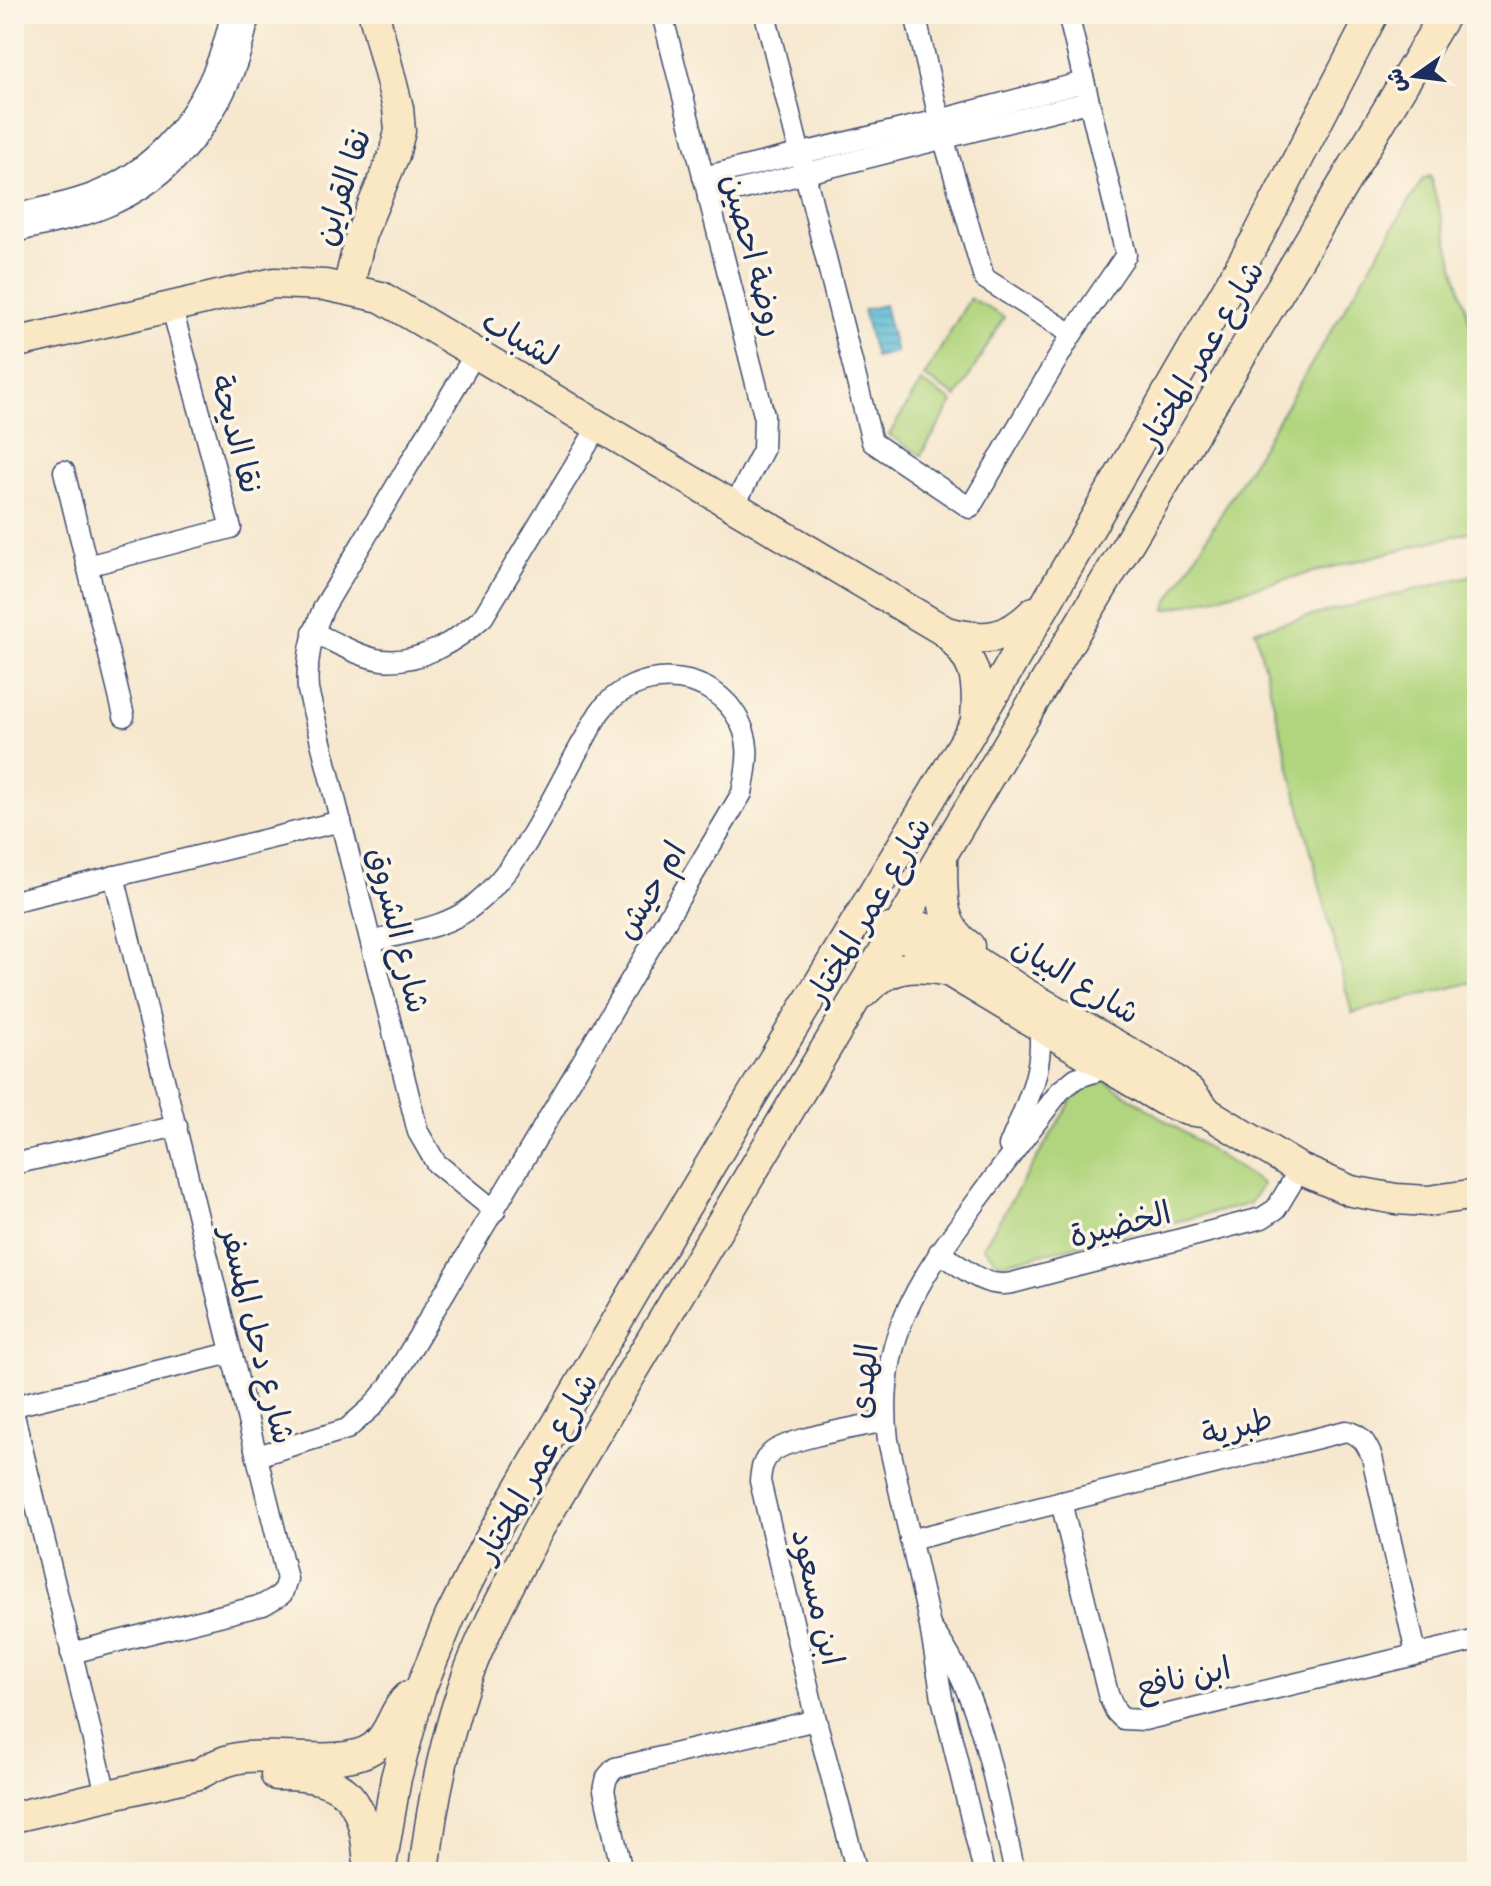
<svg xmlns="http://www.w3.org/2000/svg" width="1491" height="1886" font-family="Caveat,'Playpen Sans Arabic',sans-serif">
	<defs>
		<pattern id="water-rules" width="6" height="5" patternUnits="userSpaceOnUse" patternTransform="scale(2)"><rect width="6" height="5" fill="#56b9d5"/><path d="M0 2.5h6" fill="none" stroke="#4697b0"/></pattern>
	</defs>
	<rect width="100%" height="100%" fill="#fcf5e5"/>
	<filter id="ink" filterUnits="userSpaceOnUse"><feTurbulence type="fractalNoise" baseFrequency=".0125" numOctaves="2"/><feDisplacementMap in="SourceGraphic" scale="16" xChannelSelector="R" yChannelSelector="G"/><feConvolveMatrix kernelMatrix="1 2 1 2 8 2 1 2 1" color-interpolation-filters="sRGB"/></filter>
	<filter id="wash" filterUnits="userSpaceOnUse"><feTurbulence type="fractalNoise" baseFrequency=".006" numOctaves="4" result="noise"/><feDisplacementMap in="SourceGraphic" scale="32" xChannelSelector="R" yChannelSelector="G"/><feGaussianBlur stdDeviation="1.8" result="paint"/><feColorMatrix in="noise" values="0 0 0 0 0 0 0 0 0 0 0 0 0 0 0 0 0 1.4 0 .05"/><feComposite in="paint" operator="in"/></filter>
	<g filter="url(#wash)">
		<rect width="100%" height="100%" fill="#f6e7ce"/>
		<g fill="#b1d57e" stroke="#66826e" stroke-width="2">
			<polygon points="1430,176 1477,350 1477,530 1166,610 1167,604 1422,180"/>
			<polygon points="970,298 1004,317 957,397 924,377"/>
			<polygon points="921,382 953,402 921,455 889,435"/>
			<polygon points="1477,574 1477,981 1352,1013 1255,630"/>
			<polygon points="1105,1081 1263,1184 1249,1204 1000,1264 983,1247 1078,1090"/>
		</g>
		<polygon fill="url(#water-rules)" stroke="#38749a" stroke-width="2" points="884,305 896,352 875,357 863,310"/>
	</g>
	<g filter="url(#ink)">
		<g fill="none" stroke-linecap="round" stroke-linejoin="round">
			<g stroke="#3c4b6f" stroke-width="23">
				<g id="street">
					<polyline points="662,14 764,415 763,450 734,506"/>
					<polyline points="765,14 872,442 970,508 1072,334 1126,255 1068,14"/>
					<polyline points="915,14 944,140 984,278 1072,334"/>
					<polyline points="703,177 939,120 1084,82"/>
					<polyline points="708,198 1088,102"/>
					<path d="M14,215C40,208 68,203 92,194C169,165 216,90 231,14"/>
					<path d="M14,232C47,224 84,218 115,203C188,170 237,92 249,14"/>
					<path d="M475,354L324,607C311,636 306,659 308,690L418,1132L436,1163L495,1211"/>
					<polyline points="64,471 124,716"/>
					<polyline points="87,566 231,528 171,305"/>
					<path d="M313,632C332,641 362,658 382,660C420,664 457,641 483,617L599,425"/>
					<polyline points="14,901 341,821"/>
					<path d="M1009,1146C1025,1107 1045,1070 1039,1026"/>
					<polyline points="14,1164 177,1126"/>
					<path d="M939,1252C962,1267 984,1289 1012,1283L1262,1218L1276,1209L1300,1169"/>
					<polyline points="14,1406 231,1353"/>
					<polyline points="14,1415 106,1794"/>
					<path d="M257,1456L347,1429L372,1407L389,1386L742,793C748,762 753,739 734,712C704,668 635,668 602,709C594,719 588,734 581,745C550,800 523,865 473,906C447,928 403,933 371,942"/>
					<polyline points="1061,1502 1108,1694 1116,1712 1123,1719 1144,1720 1477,1640"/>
					<path d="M910,1540L1346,1431C1362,1435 1366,1443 1372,1457L1416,1653"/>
					<path d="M932,1629C984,1698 995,1790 1015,1872"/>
					<polyline points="71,1653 263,1605 282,1594 287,1579 114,876"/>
					<polyline points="622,1872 604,1790 607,1777 615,1768 816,1720"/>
					<path d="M857,1872L816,1720L760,1481C761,1470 762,1461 771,1453C788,1438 860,1427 886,1421"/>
					<path d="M984,1872L942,1698L930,1626L888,1440C876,1340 918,1281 974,1205C1002,1167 1031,1129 1060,1091L1076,1078L1109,1067"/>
					<polyline points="1470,1872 1477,1870"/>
				</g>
			</g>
			<g stroke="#3c4b6f" stroke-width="33">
				<g id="secondary">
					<polyline points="348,289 361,234 394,155 400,131 398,108 374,14"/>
					<path d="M14,343L274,283L325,285L381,297L946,632C976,662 979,678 976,719"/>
					<path d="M946,632C985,641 1004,641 1034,612"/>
					<path d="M942,854C943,888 937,925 969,946"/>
					<polyline points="882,930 910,926 924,928 1026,994 1168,1075 1190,1092 1208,1113 1300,1169 1351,1191 1396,1199 1428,1201 1477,1194"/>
					<polyline points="908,938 950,972 1163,1100 1187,1110 1208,1113"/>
					<path d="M864,992C890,965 913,964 948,971"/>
					<path d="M276,1775C348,1773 366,1801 369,1868"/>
					<path d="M14,1817L199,1774C214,1765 227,1759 245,1757C280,1753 347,1768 374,1747C391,1734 393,1710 409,1696"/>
					<polyline points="380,1872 396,1778 420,1690 450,1617 484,1549 644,1275 1006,673 1257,238 1373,14"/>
					<path d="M424,1872C431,1809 443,1748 463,1688C482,1632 512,1580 539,1528L1445,14"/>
				</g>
			</g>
			<use href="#street" stroke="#fff" stroke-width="20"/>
			<use href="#secondary" stroke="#fae7c3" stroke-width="30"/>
		</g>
	</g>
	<g text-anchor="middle" stroke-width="7" stroke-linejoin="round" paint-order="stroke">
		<g font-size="32" fill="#1b2f5e" stroke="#fcf5e5">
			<text transform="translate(342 187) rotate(-72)" y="11">نقا القراين</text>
			<text transform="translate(754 255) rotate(75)" y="11">روضة احصين</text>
			<text transform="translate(520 338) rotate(30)" y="11">لشباب</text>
			<text transform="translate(1201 354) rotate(-59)" y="11">شارع عمر المختار</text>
			<text transform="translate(237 434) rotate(75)" y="11">نقا الديحة</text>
			<text transform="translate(650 890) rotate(-59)" y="11">ام حيش</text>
			<text transform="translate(868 910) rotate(-59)" y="11">شارع عمر المختار</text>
			<text transform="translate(399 930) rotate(76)" y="11">شارع الشروق</text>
			<text transform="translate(1076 979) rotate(31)" y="11">شارع البيان</text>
			<text transform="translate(1120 1224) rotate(-14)" y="11">الخضيرة</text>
			<text transform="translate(258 1335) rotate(76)" y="11">شارع دحل المسفر</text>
			<text transform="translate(863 1381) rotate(-84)" y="11">الهدى</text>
			<text transform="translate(1237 1426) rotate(-14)" y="11">طبرية</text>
			<text transform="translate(536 1467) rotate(-60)" y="11">شارع عمر المختار</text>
			<text transform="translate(818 1597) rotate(77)" y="11">ابن مسعود</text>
			<text transform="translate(1183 1677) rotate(-12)" y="11">ابن نافع</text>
		</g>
	</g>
	<rect width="1491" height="1886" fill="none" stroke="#fcf5e5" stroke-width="48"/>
	<g transform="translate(1415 76) rotate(256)" stroke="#fcf5e5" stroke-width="6" paint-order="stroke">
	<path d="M0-6L14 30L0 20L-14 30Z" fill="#1b2f5e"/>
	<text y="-12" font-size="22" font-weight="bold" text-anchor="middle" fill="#1b2f5e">ش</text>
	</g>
</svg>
